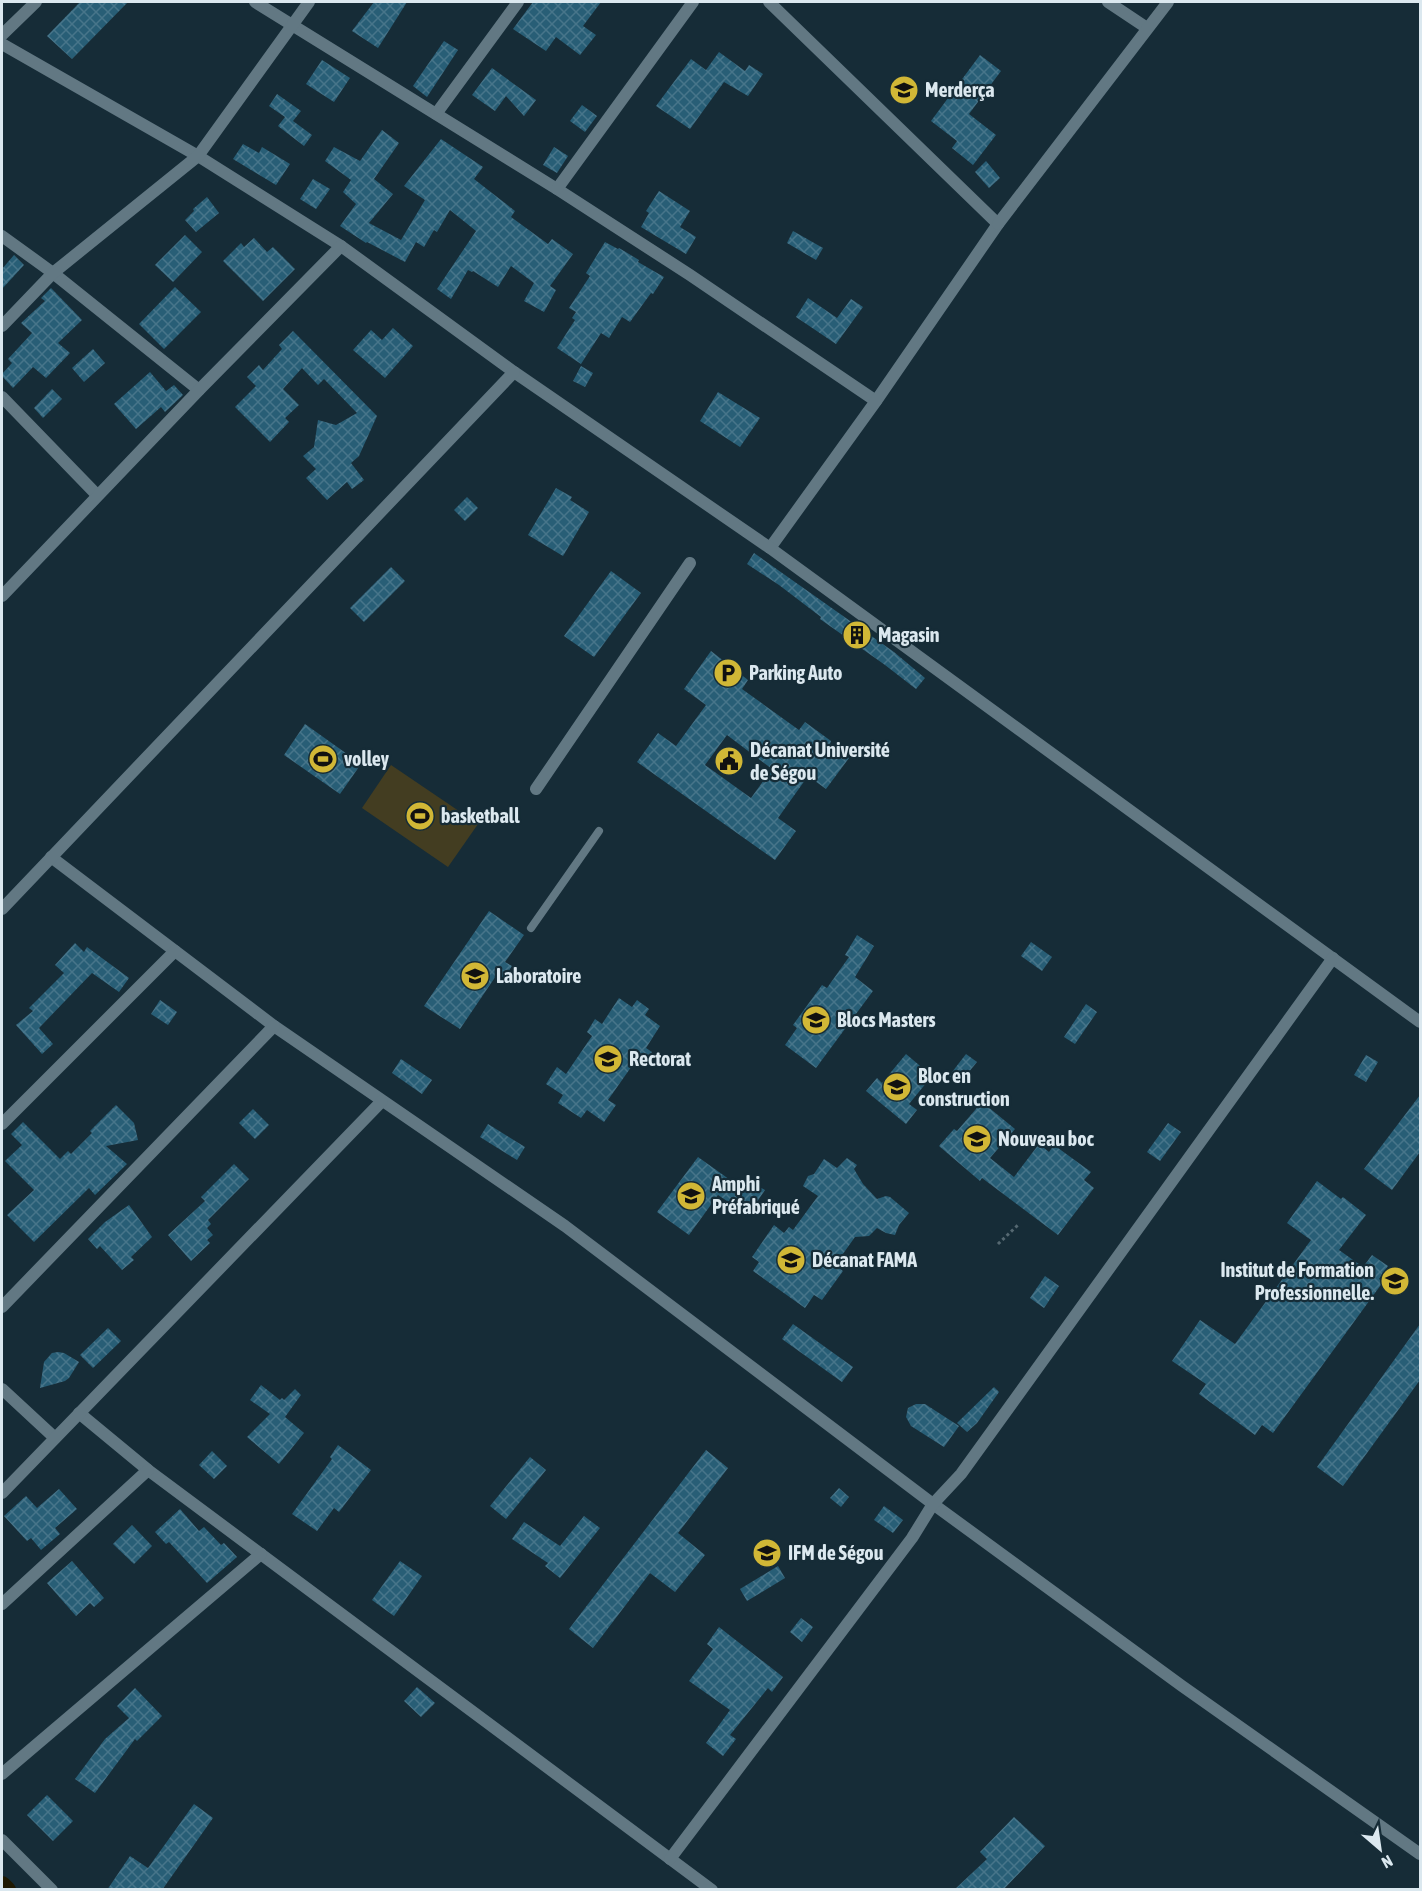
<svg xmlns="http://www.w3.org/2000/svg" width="1422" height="1891" font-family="'Asap Condensed',sans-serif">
	<defs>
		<pattern id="building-cross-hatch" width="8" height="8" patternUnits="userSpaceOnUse" patternTransform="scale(1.5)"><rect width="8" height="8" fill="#285e76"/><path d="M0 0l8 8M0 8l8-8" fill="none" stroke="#47758a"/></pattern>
	</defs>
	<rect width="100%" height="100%" fill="#162c37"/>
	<polygon fill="#433d21" points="391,765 478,824 448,867 362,808"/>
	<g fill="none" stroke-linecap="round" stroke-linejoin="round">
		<polyline stroke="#1f1902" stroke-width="18" points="2,1885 7,1890"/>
	</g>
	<g fill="url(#building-cross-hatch)" fill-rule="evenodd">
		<polygon points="80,2 128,2 72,59 47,36"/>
		<polygon points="374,2 407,2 378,48 352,31"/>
		<polygon points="533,2 601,2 583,26 596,35 580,55 556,37 546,51 513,29"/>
		<polygon points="444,41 458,50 427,97 413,86"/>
		<polygon points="719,52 745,71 749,65 763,74 748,96 724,82 690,129 656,106 691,59 706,70"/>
		<polygon points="980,55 1001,71 969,114 996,135 973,165 952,148 957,141 931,121"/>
		<polygon points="322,60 350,78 334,102 306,84"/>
		<polygon points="492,68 536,100 524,116 506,96 495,111 472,95"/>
		<polygon points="277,94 301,111 293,121 312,135 304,146 278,126 285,117 269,106"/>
		<polygon points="582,105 597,116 585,132 570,121"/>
		<polygon points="382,130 399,143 374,179 393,194 369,223 401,240 425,200 404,186 441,139 483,167 474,179 515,211 511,217 548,244 552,239 573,254 550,286 556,290 544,312 524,301 534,283 511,266 498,287 473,271 472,272 468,270 451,299 437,289 476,231 450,210 437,232 434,230 424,247 416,242 405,262 367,242 366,243 340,226 356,204 343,192 351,180 325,161 334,147 360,161"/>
		<polygon points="243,144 259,153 262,147 290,164 276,185 233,159"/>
		<polygon points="554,147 568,156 557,173 543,165"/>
		<polygon points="986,161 1000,178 989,188 975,172"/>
		<polygon points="313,179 330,189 316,209 300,199"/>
		<polygon points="659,191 690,211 680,227 696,237 686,254 641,227 649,213 646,211"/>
		<polygon points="207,197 219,213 196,232 185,220 194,211 193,209"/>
		<polygon points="793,231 823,248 816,260 787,243"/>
		<polygon points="185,235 202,252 173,282 155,265"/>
		<polygon points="254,238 267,252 273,247 295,269 263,301 223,261 241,243 244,247"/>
		<polygon points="605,242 618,249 619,248 639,260 638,262 664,277 653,294 651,293 630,322 622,317 609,338 601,333 581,364 557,348 575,320 572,318 576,312 569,308 590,276 586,273"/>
		<polygon points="14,255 24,265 2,289 2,269"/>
		<polygon points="175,287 201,312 164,349 139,324"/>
		<polygon points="51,288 82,320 58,343 70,353 46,378 33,367 13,388 2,376 2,374 12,363 8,359 32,333 21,323 45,301 41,298"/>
		<polygon points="808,298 837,318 851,299 863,307 836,344 796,317"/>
		<polygon points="393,328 413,346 385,378 353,350 371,330 382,340"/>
		<polygon points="293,331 377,416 359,456 351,463 364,480 352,489 347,482 327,500 306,478 316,469 303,456 314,447 318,420 336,425 357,413 324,379 318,385 302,368 283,389 299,405 285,418 289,422 270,442 235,407 256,386 247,377 259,365 263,370 282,349 279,345"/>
		<polygon points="93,349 105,363 84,382 72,368"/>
		<polygon points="581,366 593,373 585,387 573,381"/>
		<polygon points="150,372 166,391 174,385 183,395 165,412 161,407 136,429 114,404"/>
		<polygon points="52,389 62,399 43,418 34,408"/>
		<polygon points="718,392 760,418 740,447 700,421"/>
		<polygon points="556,488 572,497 570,500 589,512 563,556 528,535"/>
		<polygon points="467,497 478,508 465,521 454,510"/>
		<polygon points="754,553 894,652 925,678 916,689 885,665 820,619 821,617 779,585 747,564"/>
		<polygon points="391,567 405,581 364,622 350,608"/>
		<polygon points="611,571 641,593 594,657 564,636"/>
		<path d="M711,651L748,680L742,689L799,730L805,722L831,741L830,744L849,758L826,789L808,776L778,818L796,831L775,860L637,762L658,733L676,746L706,705L684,689ZM727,735L772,769L751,798L705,765Z"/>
		<polygon points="305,724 361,764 340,794 284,755"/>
		<polygon points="489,911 524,935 505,962 512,966 504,978 498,973 460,1029 424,1006"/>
		<polygon points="857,935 874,946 855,977 873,991 816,1068 785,1045 797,1028 793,1025 822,985 827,988 849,957 845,955"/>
		<polygon points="1031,942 1052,957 1042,971 1021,956"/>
		<polygon points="75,943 84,952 87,947 129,978 119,992 92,973 39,1028 53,1044 42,1054 16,1025 33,1011 29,1008 64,973 55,965"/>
		<polygon points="619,998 632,1007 637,1000 649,1009 645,1015 660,1026 646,1048 652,1052 641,1067 634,1063 608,1100 616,1105 604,1122 587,1110 581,1118 558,1103 563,1095 546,1084 557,1067 566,1074 592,1036 587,1032 595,1019 602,1024"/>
		<polygon points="160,1000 177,1012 168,1025 151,1014"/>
		<polygon points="1086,1004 1097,1012 1075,1044 1064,1037"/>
		<polygon points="906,1054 932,1076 909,1104 917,1110 906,1124 866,1091 877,1078 882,1083"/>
		<polygon points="966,1054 977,1062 959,1084 949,1076"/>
		<polygon points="1366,1055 1378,1062 1366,1082 1354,1075"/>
		<polygon points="401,1059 432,1080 422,1094 392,1073"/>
		<polygon points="1420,1095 1420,1152 1392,1190 1364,1169"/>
		<polygon points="982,1102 1015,1129 990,1158 1014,1177 1039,1144 1049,1152 1054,1145 1091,1172 1084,1180 1094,1188 1058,1235 982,1178 980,1181 939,1146 954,1129 957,1131"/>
		<polygon points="116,1105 134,1123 138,1140 106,1146 127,1164 95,1195 89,1188 34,1242 7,1215 34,1190 5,1161 22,1145 11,1134 23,1122 60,1159 68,1151 71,1154 92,1133 90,1131"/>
		<polygon points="253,1109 269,1125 255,1139 239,1123"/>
		<polygon points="1168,1123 1181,1132 1160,1161 1147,1152"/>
		<polygon points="488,1124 525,1147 517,1160 480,1137"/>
		<polygon points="698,1157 747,1192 753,1183 765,1190 748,1215 718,1195 689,1235 657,1212"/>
		<polygon points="847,1158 857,1165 854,1169 863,1184 877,1199 886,1196 890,1197 909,1213 899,1225 895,1235 886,1233 877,1228 869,1236 855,1237 835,1265 843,1271 822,1300 814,1295 805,1308 753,1271 759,1262 752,1257 774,1225 784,1233 789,1227 793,1230 818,1196 803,1186 808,1176 814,1174 824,1159 837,1168"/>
		<polygon points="234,1164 249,1179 208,1220 211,1224 207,1228 213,1235 207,1240 210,1243 191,1261 168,1235 205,1201 201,1197"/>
		<polygon points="1317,1181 1341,1199 1343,1197 1366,1215 1339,1250 1363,1267 1372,1255 1388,1266 1379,1279 1383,1282 1273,1433 1262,1425 1255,1435 1199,1394 1206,1384 1172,1361 1200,1320 1235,1344 1311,1240 1287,1223"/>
		<polygon points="129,1205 152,1237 131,1257 134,1260 122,1270 100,1246 97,1249 88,1239 105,1222"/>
		<polygon points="1045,1276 1059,1286 1044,1308 1030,1298"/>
		<polygon points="793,1324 853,1367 842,1382 782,1339"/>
		<polygon points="1420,1324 1420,1380 1343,1486 1317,1467"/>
		<polygon points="108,1328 121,1341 93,1368 80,1355"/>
		<polygon points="58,1352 64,1353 79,1362 69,1378 65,1381 40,1388 44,1362 52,1353"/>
		<polygon points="261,1385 280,1400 282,1398 284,1400 295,1389 301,1395 285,1417 304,1433 279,1464 247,1437 270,1414 250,1400"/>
		<polygon points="994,1387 999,1392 977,1423 967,1432 957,1423"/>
		<polygon points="916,1404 925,1404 959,1426 944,1447 911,1426 906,1417 908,1408"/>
		<polygon points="338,1445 371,1470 339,1512 334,1508 317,1531 292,1514 332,1459 330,1457"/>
		<polygon points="706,1450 728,1468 678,1533 705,1555 675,1592 650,1573 593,1648 569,1629"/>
		<polygon points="212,1451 227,1466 214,1479 199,1465"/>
		<polygon points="530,1457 546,1470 506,1519 490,1506"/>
		<polygon points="839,1488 849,1497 841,1507 830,1498"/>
		<polygon points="59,1489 77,1509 55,1528 60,1534 41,1550 31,1538 27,1541 4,1516 26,1496 37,1508"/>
		<polygon points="884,1506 903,1520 893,1533 874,1520"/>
		<polygon points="180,1509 199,1531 204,1527 221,1545 224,1543 237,1557 207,1583 169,1542 166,1544 155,1532"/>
		<polygon points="584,1516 600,1528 560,1578 545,1566 548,1563 512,1539 524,1522 560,1546"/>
		<polygon points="132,1525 152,1546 134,1564 113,1544"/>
		<polygon points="72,1561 104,1598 94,1607 90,1603 76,1616 47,1583"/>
		<polygon points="400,1561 422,1576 394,1616 372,1600"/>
		<polygon points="778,1566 785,1578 747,1601 740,1589"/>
		<polygon points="801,1618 813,1627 802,1642 790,1632"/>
		<polygon points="719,1627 783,1677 772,1692 768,1688 730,1735 736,1739 723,1756 706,1743 730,1710 689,1681 713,1649 707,1644"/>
		<polygon points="417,1687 435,1703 421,1717 404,1701"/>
		<polygon points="135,1688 162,1716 137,1741 135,1739 95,1793 75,1779 105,1739 129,1718 117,1706"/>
		<polygon points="47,1795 73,1821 53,1841 27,1815"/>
		<polygon points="194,1804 213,1818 162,1890 107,1890 130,1856 148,1868"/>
		<polygon points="1014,1817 1045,1846 1003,1890 954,1890 987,1859 980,1852"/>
	</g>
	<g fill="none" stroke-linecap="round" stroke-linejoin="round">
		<polyline stroke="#556871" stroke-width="3" stroke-dasharray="3 3" stroke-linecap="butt" points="998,1244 1018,1225"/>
		<polyline stroke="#627883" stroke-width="8" points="531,928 599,831"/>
		<g stroke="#627883" stroke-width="12">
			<polyline points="255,2 557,189 690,275 876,401"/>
			<polyline points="769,2 998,224 876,401 770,548"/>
			<polyline points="1108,2 1147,28"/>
			<polyline points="2,35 36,2"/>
			<polyline points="2,44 198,156 341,246 514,372 770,548 1420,1022"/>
			<polyline points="436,114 518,2"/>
			<polyline points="557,189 693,2"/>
			<polyline points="998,224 1168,2"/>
			<polyline points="2,236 53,273 199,390"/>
			<polyline points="2,326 53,273 198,156 309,2"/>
			<polyline points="2,397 97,495"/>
			<polyline points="2,596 199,390 341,246"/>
			<polyline points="536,789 690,563"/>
			<polyline points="51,857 274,1026 565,1226 933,1504 1182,1686 1420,1854"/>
			<polyline points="2,909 514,372"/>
			<polyline points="2,1124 175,951"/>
			<polyline points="2,1307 274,1026"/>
			<polyline points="2,1389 55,1438"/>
			<polyline points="79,1413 148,1470 712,1890"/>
			<polyline points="2,1493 382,1101"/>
			<polyline points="2,1604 148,1470"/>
			<polyline points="2,1774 261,1554"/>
			<polyline points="2,1840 52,1890"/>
			<polyline points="670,1859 912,1538 933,1504 961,1474 1333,958"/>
		</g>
	</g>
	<defs>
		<g id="school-disc" transform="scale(1.5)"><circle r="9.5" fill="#d1b736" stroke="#162c37"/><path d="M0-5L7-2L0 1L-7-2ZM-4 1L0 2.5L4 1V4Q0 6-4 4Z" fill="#111"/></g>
		<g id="building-disc" transform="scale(1.5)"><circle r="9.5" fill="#d1b736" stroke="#162c37"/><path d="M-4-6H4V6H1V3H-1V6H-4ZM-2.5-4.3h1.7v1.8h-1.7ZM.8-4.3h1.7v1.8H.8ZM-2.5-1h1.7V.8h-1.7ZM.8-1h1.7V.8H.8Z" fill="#111"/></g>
		<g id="parking-disc" transform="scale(1.5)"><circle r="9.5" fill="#d1b736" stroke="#162c37"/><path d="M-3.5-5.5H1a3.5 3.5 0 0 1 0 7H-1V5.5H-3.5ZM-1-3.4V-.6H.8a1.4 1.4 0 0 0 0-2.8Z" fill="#111"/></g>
		<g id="stadium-disc" transform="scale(1.5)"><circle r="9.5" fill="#d1b736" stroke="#162c37"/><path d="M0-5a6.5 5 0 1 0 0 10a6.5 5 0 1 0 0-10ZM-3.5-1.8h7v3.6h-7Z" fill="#111"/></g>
		<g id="civic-disc" transform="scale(1.5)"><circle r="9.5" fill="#d1b736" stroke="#162c37"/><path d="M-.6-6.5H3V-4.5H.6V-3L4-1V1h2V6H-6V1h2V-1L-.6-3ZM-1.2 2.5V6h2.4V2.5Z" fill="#111"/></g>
		<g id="university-disc" transform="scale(1.5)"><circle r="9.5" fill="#d1b736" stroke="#162c37"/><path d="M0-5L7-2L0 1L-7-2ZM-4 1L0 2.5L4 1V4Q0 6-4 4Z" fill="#111"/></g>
	</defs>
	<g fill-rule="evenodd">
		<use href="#school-disc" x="904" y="90"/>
		<use href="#building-disc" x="857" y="635"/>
		<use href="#parking-disc" x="728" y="673"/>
		<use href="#stadium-disc" x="323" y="759"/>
		<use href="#civic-disc" x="729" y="761"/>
		<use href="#stadium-disc" x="420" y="816"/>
		<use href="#university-disc" x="475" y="976"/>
		<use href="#university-disc" x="816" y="1020"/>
		<use href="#university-disc" x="608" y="1059"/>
		<use href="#university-disc" x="897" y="1087"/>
		<use href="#university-disc" x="977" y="1139"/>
		<use href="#university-disc" x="691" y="1196"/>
		<use href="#university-disc" x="791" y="1260"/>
		<use href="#school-disc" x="1395" y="1281"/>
		<use href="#school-disc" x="767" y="1553"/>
	</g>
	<g text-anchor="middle" stroke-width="4.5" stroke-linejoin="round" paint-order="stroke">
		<g font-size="20" font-weight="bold" fill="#dbe8ef" stroke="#162c37" text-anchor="start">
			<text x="925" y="97">Merderça</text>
			<text x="878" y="642">Magasin</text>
			<text x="749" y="680">Parking Auto</text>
			<text x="750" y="757">Décanat Université<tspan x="750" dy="23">de Ségou</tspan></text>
			<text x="344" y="766">volley</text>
			<text x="441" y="823">basketball</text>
			<text x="496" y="983">Laboratoire</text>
			<text x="837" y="1027">Blocs Masters</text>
			<text x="629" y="1066">Rectorat</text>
			<text x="918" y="1083">Bloc en<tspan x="918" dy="23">construction</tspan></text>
			<text x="998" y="1146">Nouveau boc</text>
			<text x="712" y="1191">Amphi<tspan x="712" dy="23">Préfabriqué</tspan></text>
			<text x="812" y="1267">Décanat FAMA</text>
			<text x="1374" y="1277" text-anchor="end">Institut de Formation<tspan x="1374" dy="23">Professionnelle.</tspan></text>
			<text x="788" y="1560">IFM de Ségou</text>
		</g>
	</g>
	<rect width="1422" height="1891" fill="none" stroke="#dbe8ef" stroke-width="6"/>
	<g transform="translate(1380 1849) rotate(151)" stroke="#162c37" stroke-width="4.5" paint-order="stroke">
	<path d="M0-4.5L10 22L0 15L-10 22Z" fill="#dbe8ef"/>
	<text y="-9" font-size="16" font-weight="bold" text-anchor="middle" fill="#dbe8ef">N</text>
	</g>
</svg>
